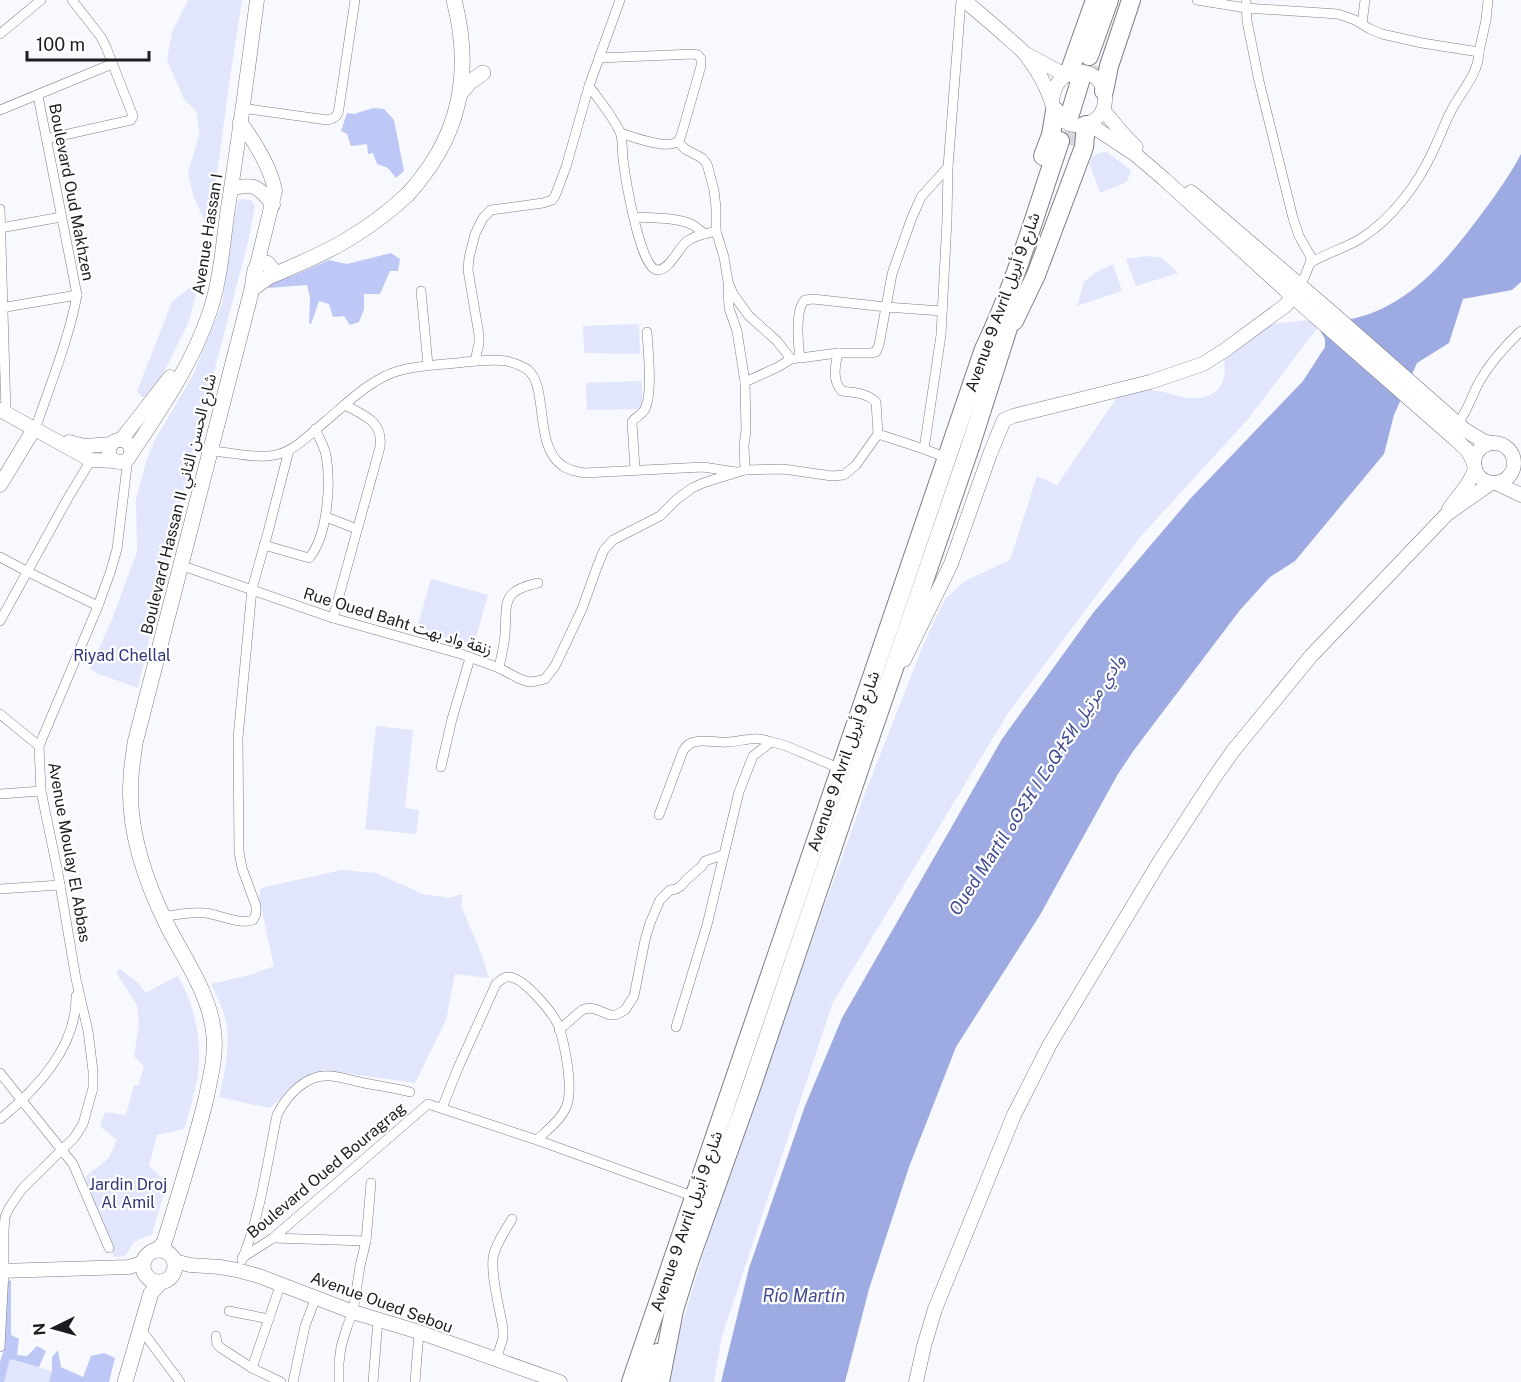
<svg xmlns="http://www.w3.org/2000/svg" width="1521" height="1382" font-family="'Public Sans','Noto Sans Arabic','Noto Sans Tifinagh',sans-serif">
	<rect width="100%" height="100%" fill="#f8f9fe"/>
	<g fill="#e1e6fd">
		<polygon points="188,0 242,0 231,71 209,231 193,195 188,173 199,135 197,112 184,99 167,60 172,32"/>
		<polygon points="1104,152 1108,153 1131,170 1127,182 1100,193 1090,165 1092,156"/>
		<polygon points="239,199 251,200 255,206 248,242 190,464 138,688 96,673 90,668 111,622 137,552 136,499 146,462 155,440 193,375 222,304 235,214"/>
		<polygon points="1147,256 1162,258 1178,273 1136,286 1126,259"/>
		<polygon points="1113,264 1122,291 1077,306 1084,282 1095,273"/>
		<polygon points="200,279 189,321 158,384 143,398 137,391 172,302"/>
		<path d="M1307,320L1313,323L1318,327L1248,419L1142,535L1008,713L833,1002L722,1336L714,1382H667L675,1346L729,1171L864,796L924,643L945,599L965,581L1010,560L1037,476L1057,485L1118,396C1128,393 1140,389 1150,390C1161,390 1172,395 1182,397C1211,402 1229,389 1224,359L1273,324Z"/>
		<polygon points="639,324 640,354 584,353 583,326"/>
		<polygon points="642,381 642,409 587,410 586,383"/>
		<polygon points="431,579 488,595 474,644 447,638 417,628"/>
		<polygon points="376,726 413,730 405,808 419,810 416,834 365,829"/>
		<path d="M342,870L376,873L423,894L449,898L463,894L461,906L482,955L489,978L455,974L446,1020L415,1083L324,1070L302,1083L269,1108L219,1097C226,1069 232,1038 223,1011C220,1002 215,993 211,984L250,975L274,966L259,898L261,888Z"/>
		<path d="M120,969L138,983L145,993L178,976C196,1008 203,1043 197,1080C194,1096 189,1113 184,1129L157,1135L149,1166L167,1183L152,1234L134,1242L125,1256L114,1257L85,1177L109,1158L117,1140L100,1126L105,1112L126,1115L134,1085L138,1086L144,1066L134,1056L139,1025L137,1005L116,972Z"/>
		<polygon points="10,1359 52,1371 49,1382 4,1382"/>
	</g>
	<g fill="#bdc8f6">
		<polygon points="373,108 384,109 394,120 404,171 396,178 388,168 377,164 373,153 368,154 367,144 351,146 347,134 341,131 347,113 354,114"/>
		<polygon points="391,253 400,259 398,271 390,271 380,294 364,294 364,309 359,322 350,325 344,316 333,317 329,304 319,301 311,324 309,323 310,297 307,285 268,288 270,282 280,276 290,277 329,260 347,264"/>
		<polygon points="11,1280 11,1335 19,1339 17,1355 27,1356 37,1346 46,1351 39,1367 10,1359 4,1382 0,1382 0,1362 4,1349 7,1282"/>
		<polygon points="58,1350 61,1367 83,1377 91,1356 104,1353 115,1358 109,1382 49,1382 52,1371 52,1357"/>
	</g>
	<path fill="#9eaae2" d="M1521,154V282L1512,290L1463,299L1449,343L1417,363L1394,415L1384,454L1295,561L1270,577L1240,610L1134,750L1118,774L1040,915L956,1047L909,1167L869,1289L845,1382H721L749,1268L805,1106L842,1018L1002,739L1093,613L1190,499L1303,381L1325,347V339L1318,327C1342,321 1368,317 1389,305C1428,284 1457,247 1483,212C1497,193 1510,175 1521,154Z"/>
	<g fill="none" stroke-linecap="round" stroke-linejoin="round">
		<g stroke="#d7d8dd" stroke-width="18" stroke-dasharray="18 9" stroke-linecap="butt">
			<polyline points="1091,83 1099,60"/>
			<polyline points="1070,145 1078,118"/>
		</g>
		<g stroke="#7c7e85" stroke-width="10">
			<g id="street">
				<polyline points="1197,0 1246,8 1338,14 1355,20 1370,29 1382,34 1422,43 1479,52 1486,20 1488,0"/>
				<polyline points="1246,0 1247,21 1259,81 1293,218 1299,236 1311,257 1310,263 1305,276 1299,285"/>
				<polyline points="1362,24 1365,0"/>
				<polyline points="0,34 41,0"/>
				<path d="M599,58L694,54L698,55L701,59V66L681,136C679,140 679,141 675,143C664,148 632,137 621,133"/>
				<path d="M589,86C599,100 612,115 620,132C623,139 622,150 623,159C625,176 640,269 657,270C669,271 678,249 686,242C694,235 706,234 716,231"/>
				<path d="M242,108L327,120C336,118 338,116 339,108L355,0"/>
				<polyline points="0,110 112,64"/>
				<polyline points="46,139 131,120 133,116 106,47 101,37 72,0"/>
				<polyline points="678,142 685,149 702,158 707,164 714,190 716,208 716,231 724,257 728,282 733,294 749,316 777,341 791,359"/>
				<polyline points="0,209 6,413"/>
				<path d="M634,217C651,218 677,217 693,225C697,228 701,231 705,234"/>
				<polyline points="0,228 61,217"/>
				<path d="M1310,263C1327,253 1345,248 1360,239C1392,219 1418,184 1433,151C1439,139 1444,125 1450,113C1460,92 1478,76 1479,52"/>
				<polyline points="728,287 729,308 737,331 745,382"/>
				<polyline points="421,291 428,365"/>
				<polyline points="0,308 77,295"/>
				<path d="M942,311L886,307L813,299L805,300C795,309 798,344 800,358L838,353H870L876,352L879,345L892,274L911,220L921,197L948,167"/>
				<path d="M838,353C835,366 832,381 842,391C854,393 866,392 876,402L878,434"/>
				<polyline points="475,361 479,343 479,335 468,270 469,258 475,234 483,218 491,210 543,203 552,200 555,196 566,167 589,86 620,0"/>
				<path d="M1458,424C1467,411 1472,396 1479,382C1490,363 1505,346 1521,331"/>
				<path d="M34,429L38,421C52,380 69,338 77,295L38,96"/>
				<polyline points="924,449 941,335 947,220 948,167 961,0"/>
				<path d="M211,451C231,452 259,460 279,454C297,449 312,432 327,420C348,402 371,379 398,371C418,365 437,365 457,363C473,361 491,359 507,361C514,363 523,366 528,370C549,388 533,446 563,466C569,471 577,471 584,473L703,467L736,472"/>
				<path d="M635,469L632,422C635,417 642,415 645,409C653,393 648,351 647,332"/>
				<polyline points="745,470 744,445 746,431 745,382 778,367 791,359 795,359"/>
				<polyline points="326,517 357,529"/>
				<path d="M264,545L309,558C328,536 331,483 326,455C324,446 319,437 315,429"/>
				<polyline points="0,557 28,572 98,606"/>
				<polyline points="180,565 333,618 461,654 499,668 520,679 529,682 537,681 545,679 555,666 582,609 597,567 604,550 613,540 660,516 677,499 692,488 703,483 722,477 745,470 783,469 832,476 844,475 856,465 878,434 924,449 947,458"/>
				<path d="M333,618L380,447C383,421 365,416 345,405"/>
				<polyline points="0,621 68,498 91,460"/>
				<path d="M499,668C501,657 504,646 505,635C507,602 501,591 538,583"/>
				<polyline points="0,714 39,746"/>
				<polyline points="441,767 452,719 470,658"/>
				<polyline points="0,794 41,791"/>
				<path d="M659,815L683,751C686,746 689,743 694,742C705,739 717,743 728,742C745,741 755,735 771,742"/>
				<polyline points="0,889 60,885"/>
				<path d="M163,917C178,914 192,912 206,913C220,915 241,925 253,920L256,914V906L242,868L239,852L238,738L252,589L268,532L289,450"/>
				<polyline points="676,1027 707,925 739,792 753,756 771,742 784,745 841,769"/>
				<polyline points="559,1030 582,1010 588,1008 595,1009 610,1015 616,1015 625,1010 634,996 645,940 650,923 660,900 670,890 676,889 681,886 686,880 702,866 705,861 723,855"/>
				<polyline points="0,1073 73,1164 109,1248"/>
				<path d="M442,1108L458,1068L496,984C500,981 503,977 508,977C523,976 554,1014 559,1027C565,1045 572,1083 568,1101C565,1117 548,1129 537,1140"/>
				<path d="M0,1119C37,1089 77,1047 76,996"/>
				<polyline points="273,1238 366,1241"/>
				<polyline points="242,1258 273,1238 428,1104 537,1140 695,1197"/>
				<path d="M242,1260C261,1213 267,1163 277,1115C287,1095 307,1073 331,1076C342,1077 353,1081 364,1083C379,1086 395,1088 410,1092"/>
				<polyline points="229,1311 269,1319"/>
				<polyline points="140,1328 180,1382"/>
				<polyline points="216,1336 217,1344 221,1348 252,1368 281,1382"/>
				<polyline points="0,1347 4,1271 4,1230 5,1217 9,1208 22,1189 74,1138 83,1124 93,1088 93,1071 88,1031 76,979 58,873 41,791 39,746 98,606 110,573 117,549 128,458"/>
				<path d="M496,1360L503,1338V1329C500,1309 491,1278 493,1258C495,1245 505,1231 512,1219"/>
				<polyline points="252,1368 281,1283"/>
				<polyline points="293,1382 305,1326 316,1297"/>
				<polyline points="339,1382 339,1363 341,1347 347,1327 353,1312 360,1266 366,1241 371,1183"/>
				<polyline points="373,1382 378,1320"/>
				<polyline points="415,1382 419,1332"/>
			</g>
		</g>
		<g stroke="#7c7e85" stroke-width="15">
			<g id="secondary">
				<path d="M964,0C979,13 995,26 1009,39C1015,44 1021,49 1026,55C1035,67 1044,81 1049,95C1053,103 1053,112 1061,119C1078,133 1104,122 1105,101C1108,65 1053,58 1052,104"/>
				<polyline points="1026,54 1065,75"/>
				<polyline points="1103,110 1124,135 1136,147"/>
				<path d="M240,122C254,141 271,168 275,191L257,265"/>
				<polyline points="1089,124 1136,155 1164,179 1292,296 1454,438 1468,451 1474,463"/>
				<path d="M231,189C254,182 259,187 273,205"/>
				<polyline points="1191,192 1330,311 1465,430 1483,441 1492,443"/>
				<polyline points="0,410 91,460 116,461"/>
				<polyline points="121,440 170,377"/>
				<circle cx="120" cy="451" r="11"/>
				<polyline points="69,442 85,446 112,444"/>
				<circle cx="1494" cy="463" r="20"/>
				<path d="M131,454C161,409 193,363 210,311C221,278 223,242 228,208C239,139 248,69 257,0"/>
				<polyline points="1496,483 1521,495"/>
				<polyline points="0,485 34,429"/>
				<path d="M1449,509C1458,495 1471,484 1475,468"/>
				<polyline points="904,660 951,564 990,454 1004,420 1013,416 1150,382 1203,364 1225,350 1286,305 1292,296"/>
				<polyline points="174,1261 190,1265 220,1267 237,1270 259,1276 353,1312 419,1332 560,1382"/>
				<polyline points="0,1271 129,1267 142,1263"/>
				<polyline points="916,1382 924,1346 935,1309 1014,1115 1050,1044 1160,861 1214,778 1233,751 1311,656 1447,514 1491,483"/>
			</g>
		</g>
		<g stroke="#7c7e85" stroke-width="16">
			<g id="primary">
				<polyline points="460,94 470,82 483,73"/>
				<path d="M271,276C296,265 322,255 345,241C367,228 389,212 407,195C416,186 423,176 430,166C465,115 469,58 454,0"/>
				<circle cx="159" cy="1266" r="16"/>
				<path d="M157,1250L164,1243C179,1195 194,1147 206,1099C210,1078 216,1057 214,1036C211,996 186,962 168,927C146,883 127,830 131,779C131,767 134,755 135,743L252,289L255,270L259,263H267L272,269L271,275L252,289"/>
				<polyline points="125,1382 151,1293 160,1283"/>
			</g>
		</g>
		<g stroke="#7c7e85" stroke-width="20">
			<g id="highway">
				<polyline points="1089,56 1109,0"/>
				<polyline points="1069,73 1095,0"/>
				<polyline points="1104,91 1109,66 1131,0"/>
				<polyline points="1070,114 1081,78"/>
				<polyline points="1043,156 1051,135 1055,111"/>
				<polyline points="1014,321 1036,275 1084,147 1086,125"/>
				<path d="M631,1382L984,349C1016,283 1036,211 1060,141"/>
				<polyline points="647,1382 657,1353"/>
				<polyline points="660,1382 674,1310 688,1265 751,1088 862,761 970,447 1015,306"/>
			</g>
		</g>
		<use href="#street" stroke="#fff" stroke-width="9"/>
		<use href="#secondary" stroke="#fff" stroke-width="14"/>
		<use href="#primary" stroke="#fff" stroke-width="15"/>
		<use href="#highway" stroke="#fff" stroke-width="18"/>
	</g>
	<g text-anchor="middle" stroke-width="4.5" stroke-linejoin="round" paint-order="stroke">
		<g font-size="16" fill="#1c1d20" stroke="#fff">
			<text transform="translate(72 192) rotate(79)" y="6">Boulevard Oud Makhzen</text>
			<text transform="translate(207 234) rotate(-81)" y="6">Avenue Hassan I</text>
			<text transform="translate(1002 302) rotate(-70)" y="6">Avenue 9 Avril شارع 9 أبريل</text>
			<text transform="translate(178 504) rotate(-76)" y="6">Boulevard Hassan II شارع الحسن الثاني</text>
			<text transform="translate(398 621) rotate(17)" y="6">Rue Oued Baht زنقة واد بهت</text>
			<text transform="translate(843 761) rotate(-71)" y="6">Avenue 9 Avril شارع 9 أبريل</text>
			<text transform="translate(70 852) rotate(80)" y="6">Avenue Moulay El Abbas</text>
			<text transform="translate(326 1170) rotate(-40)" y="6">Boulevard Oued Bouragrag</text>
			<text transform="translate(686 1221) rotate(-71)" y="6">Avenue 9 Avril شارع 9 أبريل</text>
			<text transform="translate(382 1302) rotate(20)" y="6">Avenue Oued Sebou</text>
		</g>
		<g font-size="16" fill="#2e3678" stroke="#fff">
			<text x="122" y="661">Riyad Chellal</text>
			<text x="128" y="1190">Jardin Droj<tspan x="128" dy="18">Al Amil</tspan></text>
		</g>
		<g font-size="18" font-style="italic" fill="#424c91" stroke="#fff">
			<text transform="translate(1037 785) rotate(-57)" y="6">Oued Martil ⴰⵙⵉⴼ ⵏ ⵎⴰⵕⵜⵉⵍ وادي مرتيل</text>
			<text x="804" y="1302">Río Martín</text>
		</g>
	</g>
	<g transform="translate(54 1328) rotate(265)" stroke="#ffffff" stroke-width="4.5" paint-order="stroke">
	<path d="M0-4.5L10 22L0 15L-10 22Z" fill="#1c1d20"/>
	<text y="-9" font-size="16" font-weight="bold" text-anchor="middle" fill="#1c1d20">N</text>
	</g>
	<path d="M27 51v9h122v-9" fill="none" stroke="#1c1d20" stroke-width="3"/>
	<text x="36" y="51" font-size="18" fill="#1c1d20" stroke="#ffffff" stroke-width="4.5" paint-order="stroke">100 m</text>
</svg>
